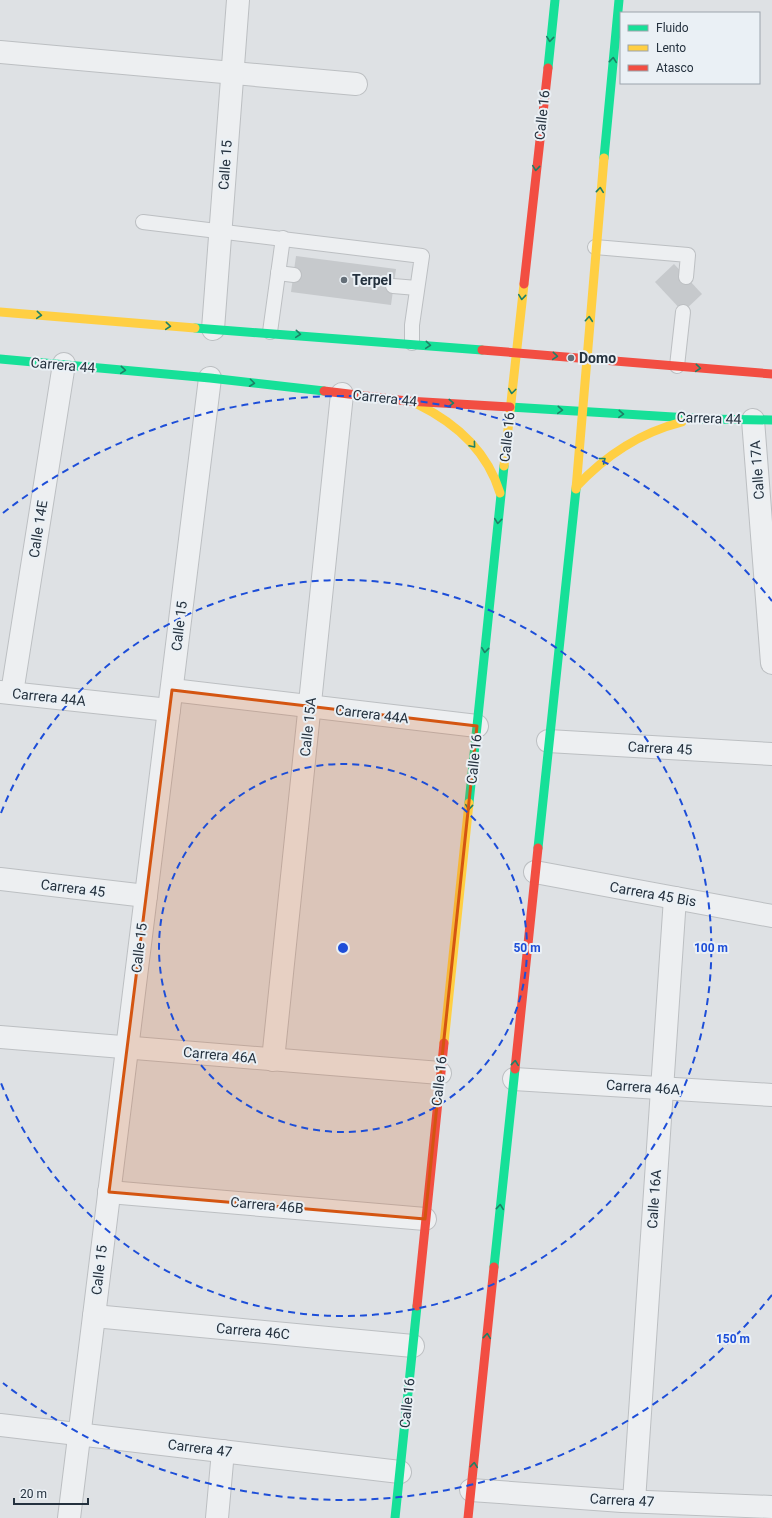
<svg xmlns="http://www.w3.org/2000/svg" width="772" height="1518" font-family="Roboto,sans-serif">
	<rect width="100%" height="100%" fill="#dee1e4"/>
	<g fill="#c6c9cc">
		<polygon points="296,256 396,269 391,305 291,292"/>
		<polygon points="674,264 702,294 683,312 655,282"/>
	</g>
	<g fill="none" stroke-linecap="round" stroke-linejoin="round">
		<g stroke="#bcbfc2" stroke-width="16">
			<g id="lane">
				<polyline points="143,222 422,256 412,325 412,343"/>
				<polyline points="595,247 688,255 686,277"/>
				<polyline points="278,273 294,275"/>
				<polyline points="393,286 417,288"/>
				<polyline points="270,332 283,238"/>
				<polyline points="677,366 683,312"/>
			</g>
		</g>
		<g stroke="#bcbfc2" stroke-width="24">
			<g id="street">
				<polyline points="0,52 356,84"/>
				<polyline points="213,329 238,0"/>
				<polyline points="753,420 772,663"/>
				<polyline points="172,690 477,726"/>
				<polyline points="0,692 169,710"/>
				<polyline points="12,693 64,364"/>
				<polyline points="548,741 772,754"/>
				<polyline points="535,872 772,916"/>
				<polyline points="0,879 146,896"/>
				<polyline points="0,1037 440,1073"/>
				<polyline points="273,1060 342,394"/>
				<polyline points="514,1079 772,1095"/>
				<polyline points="109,1192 425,1219"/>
				<polyline points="94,1316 413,1346"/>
				<polyline points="0,1425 400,1472"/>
				<polyline points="471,1490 622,1501 772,1507"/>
				<polyline points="634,1501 675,898"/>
				<polyline points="69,1518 210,378"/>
				<polyline points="217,1518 223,1451"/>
			</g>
		</g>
		<use href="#lane" stroke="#edeff1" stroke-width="14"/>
		<use href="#street" stroke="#edeff1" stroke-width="22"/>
		<g stroke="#16e098" stroke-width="9">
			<polyline points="548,68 555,0"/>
			<polyline points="604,158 619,0"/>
			<polyline points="195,328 482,350"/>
			<polyline points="0,359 210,378 324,391"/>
			<polyline points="510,407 706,419 772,420"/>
			<polyline points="469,803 504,466"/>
			<polyline points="538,848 576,489"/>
			<polyline points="494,1267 515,1069"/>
			<polyline points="395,1518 417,1306"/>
		</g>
		<g stroke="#ffcf43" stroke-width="9">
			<polyline points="0,312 195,328"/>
			<path d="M417,404C456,423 487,450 500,493"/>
			<polyline points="504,466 524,284"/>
			<path d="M576,487C606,455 639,433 682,422"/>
			<polyline points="576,489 604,158"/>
			<polyline points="444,1043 469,803"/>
		</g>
		<g stroke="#f24e42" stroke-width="9">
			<polyline points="524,284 548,68"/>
			<polyline points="482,350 772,374"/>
			<polyline points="324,391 407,401 510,407"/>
			<polyline points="515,1069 538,848"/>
			<polyline points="417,1306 444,1043"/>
			<polyline points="468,1518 494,1267"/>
		</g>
	</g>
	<defs><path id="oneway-chevron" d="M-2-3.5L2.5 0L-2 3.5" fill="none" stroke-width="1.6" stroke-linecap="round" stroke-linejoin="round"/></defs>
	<g stroke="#1e8066">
		<use href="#oneway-chevron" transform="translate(550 39) rotate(96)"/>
		<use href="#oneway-chevron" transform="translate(613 60) rotate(-84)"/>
		<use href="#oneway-chevron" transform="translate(536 168) rotate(96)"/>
		<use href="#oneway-chevron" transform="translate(600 190) rotate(-84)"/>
		<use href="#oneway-chevron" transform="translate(522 297) rotate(96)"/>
		<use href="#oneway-chevron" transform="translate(39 315) rotate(5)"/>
		<use href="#oneway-chevron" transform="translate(589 319) rotate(-85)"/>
		<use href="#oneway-chevron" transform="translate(168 326) rotate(5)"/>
		<use href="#oneway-chevron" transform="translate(298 334) rotate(5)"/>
		<use href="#oneway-chevron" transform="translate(428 345) rotate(5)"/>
		<use href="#oneway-chevron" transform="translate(555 356) rotate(5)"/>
		<use href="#oneway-chevron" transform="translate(698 368) rotate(5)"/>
		<use href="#oneway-chevron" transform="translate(123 370) rotate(5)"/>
		<use href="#oneway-chevron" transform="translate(252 383) rotate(7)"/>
		<use href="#oneway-chevron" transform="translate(512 391) rotate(97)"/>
		<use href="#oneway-chevron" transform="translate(451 403) rotate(3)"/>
		<use href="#oneway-chevron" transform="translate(560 410) rotate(4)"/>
		<use href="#oneway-chevron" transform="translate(621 414) rotate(3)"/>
		<use href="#oneway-chevron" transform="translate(473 445) rotate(50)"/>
		<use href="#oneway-chevron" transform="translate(603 460) rotate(-38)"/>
		<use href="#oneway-chevron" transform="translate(498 521) rotate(96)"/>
		<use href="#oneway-chevron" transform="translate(485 650) rotate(96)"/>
		<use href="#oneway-chevron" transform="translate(469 807) rotate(96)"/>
		<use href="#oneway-chevron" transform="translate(515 1063) rotate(-84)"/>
		<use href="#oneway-chevron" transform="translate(500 1207) rotate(-84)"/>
		<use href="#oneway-chevron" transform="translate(487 1336) rotate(-84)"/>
		<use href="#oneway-chevron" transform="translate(474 1465) rotate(-84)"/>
	</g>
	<path fill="#d45511" fill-opacity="0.2" stroke="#d45511" stroke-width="3" stroke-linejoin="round" d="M172,690L477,726L425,1219L109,1192Z"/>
	<g fill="none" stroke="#1d4ed8" stroke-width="2" stroke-dasharray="7 5">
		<circle cx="343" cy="948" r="184"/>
		<path d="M1 813A368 368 0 1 1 1 1083"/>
		<path d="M772 1295A552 552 0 0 1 3 1383M3 513A552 552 0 0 1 772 601"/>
	</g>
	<g fill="#656f78" stroke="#eaf0f5" stroke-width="1.5">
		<circle cx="344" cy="280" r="4"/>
		<circle cx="571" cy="358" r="4"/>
	</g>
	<g text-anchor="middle" stroke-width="4" stroke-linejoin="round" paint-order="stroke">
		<g font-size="14" fill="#24313e" stroke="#eaf0f5">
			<text transform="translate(542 115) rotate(-84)" y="5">Calle 16</text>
			<text transform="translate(225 165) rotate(-86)" y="5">Calle 15</text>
			<text transform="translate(63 365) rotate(5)" y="5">Carrera 44</text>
			<text transform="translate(385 398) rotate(6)" y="5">Carrera 44</text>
			<text transform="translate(709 418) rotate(2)" y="5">Carrera 44</text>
			<text transform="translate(507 437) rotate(-84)" y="5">Calle 16</text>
			<text transform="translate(757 470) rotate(-94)" y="5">Calle 17A</text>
			<text transform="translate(38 529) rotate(-81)" y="5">Calle 14E</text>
			<text transform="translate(179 626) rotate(-83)" y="5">Calle 15</text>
			<text transform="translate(49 697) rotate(6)" y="5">Carrera 44A</text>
			<text transform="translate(372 714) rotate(7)" y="5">Carrera 44A</text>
			<text transform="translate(308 727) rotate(-84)" y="5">Calle 15A</text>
			<text transform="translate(660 748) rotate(3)" y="5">Carrera 45</text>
			<text transform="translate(474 759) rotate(-84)" y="5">Calle 16</text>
			<text transform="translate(73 888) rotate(7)" y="5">Carrera 45</text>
			<text transform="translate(653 894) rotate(10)" y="5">Carrera 45 Bis</text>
			<text transform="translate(139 948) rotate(-83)" y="5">Calle 15</text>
			<text transform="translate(220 1055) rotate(5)" y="5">Carrera 46A</text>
			<text transform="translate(439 1081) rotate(-84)" y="5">Calle 16</text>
			<text transform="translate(643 1087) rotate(4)" y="5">Carrera 46A</text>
			<text transform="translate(654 1199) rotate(-86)" y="5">Calle 16A</text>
			<text transform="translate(267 1205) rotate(5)" y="5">Carrera 46B</text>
			<text transform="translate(99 1270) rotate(-83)" y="5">Calle 15</text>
			<text transform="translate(253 1331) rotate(5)" y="5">Carrera 46C</text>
			<text transform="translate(407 1403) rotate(-84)" y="5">Calle 16</text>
			<text transform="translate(200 1448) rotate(7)" y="5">Carrera 47</text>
			<text transform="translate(622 1500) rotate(3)" y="5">Carrera 47</text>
		</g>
		<g font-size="14" font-weight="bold" fill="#24313e" stroke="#eaf0f5" text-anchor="start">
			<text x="352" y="285">Terpel</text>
			<text x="579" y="363">Domo</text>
		</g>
	</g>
	<circle cx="343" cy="948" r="6" fill="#1d4ed8" stroke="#eaf0f5" stroke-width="2"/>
	<g font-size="12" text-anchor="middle" font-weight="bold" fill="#1d4ed8" stroke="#eaf0f5" stroke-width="4" stroke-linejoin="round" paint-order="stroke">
		<text x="527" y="952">50 m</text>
		<text x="711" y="952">100 m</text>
		<text x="733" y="1343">150 m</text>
	</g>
	<rect x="620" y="12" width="140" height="72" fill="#eaf0f5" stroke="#9ba4ac"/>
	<rect x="628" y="25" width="20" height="6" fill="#16e098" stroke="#9ba4ac"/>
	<text x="656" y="32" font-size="12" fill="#24313e">Fluido</text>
	<rect x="628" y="45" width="20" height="6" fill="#ffcf43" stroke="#9ba4ac"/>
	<text x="656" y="52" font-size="12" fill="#24313e">Lento</text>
	<rect x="628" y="65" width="20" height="6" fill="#f24e42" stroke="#9ba4ac"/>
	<text x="656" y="72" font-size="12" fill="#24313e">Atasco</text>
	<path d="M14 1498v6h74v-6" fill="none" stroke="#24313e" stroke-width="2"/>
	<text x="20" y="1498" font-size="12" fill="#24313e" stroke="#eaf0f5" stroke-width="3" paint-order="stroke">20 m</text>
</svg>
